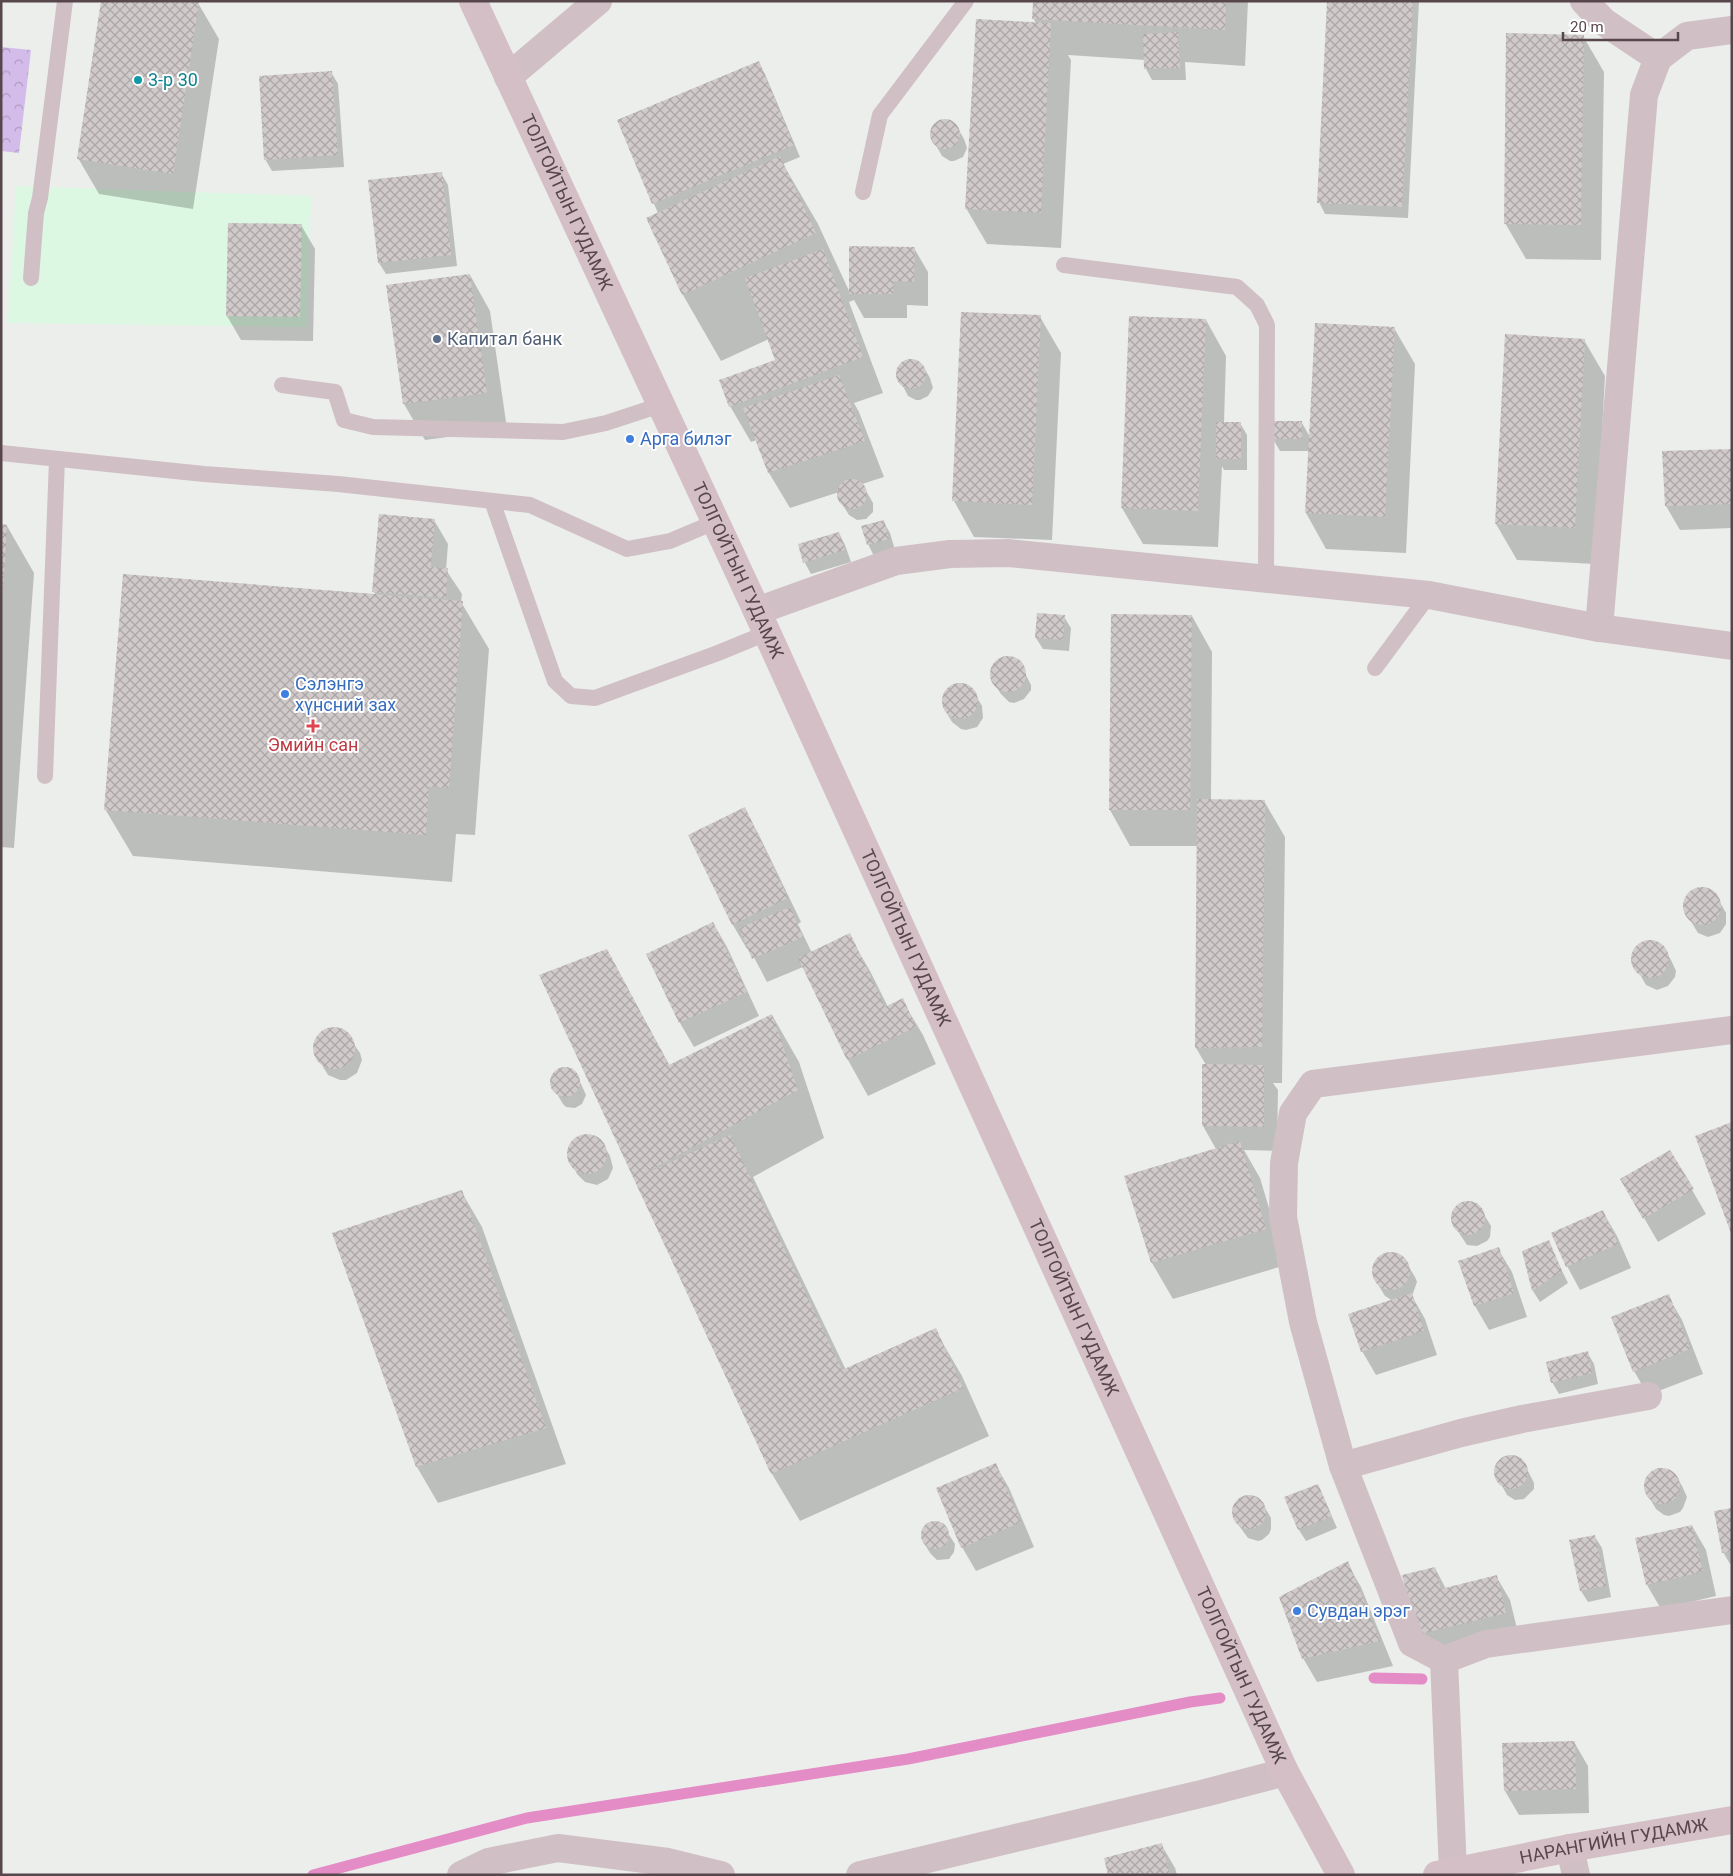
<svg xmlns="http://www.w3.org/2000/svg" width="1733" height="1876" font-family="Roboto,sans-serif">
	<defs>
		<pattern id="park-crowns" width="20" height="18" patternUnits="userSpaceOnUse" patternTransform="scale(1.25)"><rect width="20" height="18" fill="#d4bcea"/><path d="M2 6a3 3 0 1 1 6 0M12 15a3 3 0 1 1 6 0" fill="none" stroke="#af9bc0"/></pattern>
		<pattern id="building-cross-hatch" width="8" height="8" patternUnits="userSpaceOnUse" patternTransform="scale(1.25)"><rect width="8" height="8" fill="#d0caca"/><path d="M0 0l8 8M0 8l8-8" fill="none" stroke="#aca6a6"/></pattern>
	</defs>
	<rect width="100%" height="100%" fill="#eceeec"/>
	<polygon fill="#dcf8e2" points="16,186 311,196 307,327 8,323"/>
	<polygon fill="url(#park-crowns)" points="1,47 31,50 19,153 1,151"/>
	<g fill="#0003">
		<polygon points="102,1 187,1 198,3 219,39 193,209 99,194 78,158"/>
		<polygon points="1034,1 1248,1 1245,66 1185,62 1186,80 1152,80 1146,69 1145,60 1068,55 1071,60 1061,248 987,244 966,208 1036,23 1033,18"/>
		<polygon points="1329,1 1419,1 1408,218 1325,214 1319,202"/>
		<polygon points="1583,36 1604,72 1601,260 1526,259 1505,223"/>
		<polygon points="758,62 765,74 800,157 783,164 818,224 850,293 914,248 928,272 928,306 907,305 907,318 864,318 854,300 849,302 883,393 854,403 859,412 884,477 862,484 873,503 873,512 866,519 857,520 849,515 839,499 839,492 790,508 769,473 757,440 751,442 730,406 777,361 769,339 721,361 683,295 648,218 658,213 618,120"/>
		<polygon points="331,72 338,84 344,167 272,171 265,159"/>
		<polygon points="941,121 950,121 957,127 964,139 967,148 963,157 954,161 950,161 942,156 933,140 932,131"/>
		<polygon points="441,173 448,185 457,266 386,274 379,263"/>
		<polygon points="301,225 315,249 313,341 241,340 227,316"/>
		<polygon points="470,275 490,311 507,429 425,440 404,404 388,286"/>
		<polygon points="962,313 1040,317 1061,353 1052,540 974,537 954,501"/>
		<polygon points="1206,320 1226,356 1224,423 1240,423 1247,435 1247,470 1224,470 1222,466 1218,547 1143,544 1122,508"/>
		<polygon points="1394,328 1415,364 1406,553 1326,549 1306,513 1309,451 1280,451 1273,439 1302,423 1310,437"/>
		<polygon points="1506,335 1584,340 1605,376 1595,564 1517,560 1496,524"/>
		<polygon points="915,360 923,366 930,378 933,388 928,396 920,400 916,400 908,396 897,374 897,370 902,362"/>
		<polygon points="1732,450 1732,528 1680,530 1666,506"/>
		<polygon points="434,520 448,544 446,570 462,594 461,602 489,649 475,835 456,834 452,882 133,856 105,809 376,595 374,592"/>
		<polygon points="883,521 890,533 895,550 874,556 868,544"/>
		<polygon points="1,525 7,526 34,573 14,848 1,847"/>
		<polygon points="839,533 845,545 851,562 811,574 805,563 799,545"/>
		<polygon points="1112,615 1192,616 1212,652 1211,800 1264,801 1285,837 1282,1083 1273,1083 1278,1090 1277,1151 1244,1150 1260,1178 1286,1265 1173,1299 1152,1263 1126,1177 1216,1149 1203,1126 1204,1065 1206,1065 1196,1048 1198,846 1130,846 1110,810"/>
		<polygon points="1064,617 1071,628 1069,651 1043,649 1036,638"/>
		<polygon points="1005,657 1011,657 1020,663 1031,685 1031,690 1024,699 1014,703 1009,702 1001,694 993,682 992,672 996,662"/>
		<polygon points="962,684 967,686 975,694 982,706 983,718 977,727 966,730 961,729 952,722 945,710 943,699 944,694 952,686"/>
		<polygon points="744,809 758,833 801,922 798,924 812,953 849,935 870,971 888,1007 902,1000 923,1035 936,1064 868,1096 848,1060 803,967 767,982 749,948 747,949 733,925 690,835"/>
		<polygon points="1706,889 1716,895 1726,913 1726,924 1720,933 1708,937 1698,933 1684,910 1686,898 1694,890"/>
		<polygon points="713,923 727,947 759,1016 694,1047 680,1023 648,954"/>
		<polygon points="1649,941 1654,942 1664,948 1671,960 1676,971 1675,977 1668,986 1657,990 1646,985 1633,962 1634,951 1638,946"/>
		<polygon points="606,950 670,1066 772,1015 799,1062 824,1138 753,1177 846,1370 935,1330 962,1376 989,1436 800,1521 772,1474 541,976"/>
		<polygon points="331,1028 344,1030 360,1053 362,1060 357,1073 346,1080 340,1080 328,1075 314,1052 314,1046 319,1035 324,1030"/>
		<polygon points="568,1068 576,1073 586,1095 582,1104 575,1108 566,1107 563,1104 551,1084 555,1072"/>
		<polygon points="587,1135 593,1136 603,1144 610,1156 613,1168 608,1179 597,1185 585,1182 577,1174 568,1155 571,1143 575,1139"/>
		<polygon points="1670,1152 1706,1214 1658,1242 1622,1180"/>
		<polygon points="461,1191 482,1227 566,1464 438,1503 417,1467 333,1234"/>
		<polygon points="1468,1202 1478,1205 1491,1226 1490,1237 1487,1241 1477,1246 1467,1245 1453,1224 1452,1213 1454,1209 1458,1205"/>
		<polygon points="1603,1212 1617,1236 1631,1268 1580,1290 1567,1266"/>
		<polygon points="1548,1242 1568,1283 1540,1302 1533,1291 1523,1252"/>
		<polygon points="1498,1249 1512,1272 1527,1317 1489,1330 1475,1306"/>
		<polygon points="1394,1253 1404,1259 1415,1277 1417,1282 1412,1296 1425,1319 1437,1355 1376,1375 1362,1351 1393,1301 1385,1296 1377,1283 1374,1277 1374,1265 1382,1256"/>
		<polygon points="1668,1296 1682,1320 1703,1374 1648,1395 1634,1371"/>
		<polygon points="1587,1352 1594,1364 1598,1384 1559,1394 1552,1382"/>
		<polygon points="1513,1456 1523,1461 1534,1483 1534,1489 1524,1499 1515,1500 1507,1495 1495,1473 1498,1462 1502,1459"/>
		<polygon points="995,1464 1009,1488 1034,1547 976,1571 962,1547"/>
		<polygon points="1658,1468 1664,1469 1675,1474 1682,1486 1687,1497 1683,1508 1680,1512 1669,1516 1664,1515 1656,1509 1646,1492 1645,1479 1653,1471"/>
		<polygon points="1318,1485 1337,1528 1306,1541 1299,1530"/>
		<polygon points="1245,1497 1256,1498 1264,1506 1271,1518 1271,1529 1269,1534 1262,1540 1258,1541 1248,1538 1234,1519 1234,1508 1240,1499"/>
		<polygon points="1732,1510 1732,1563 1730,1564 1723,1552"/>
		<polygon points="934,1522 942,1524 955,1544 954,1552 949,1559 937,1560 930,1553 923,1541 923,1529 930,1523"/>
		<polygon points="1692,1526 1706,1550 1716,1596 1661,1609 1647,1585"/>
		<polygon points="1595,1537 1602,1548 1611,1597 1588,1602 1581,1591"/>
		<polygon points="1347,1563 1361,1587 1393,1666 1317,1682 1303,1658"/>
		<polygon points="1435,1568 1446,1589 1496,1576 1510,1600 1519,1637 1432,1659 1418,1635"/>
		<polygon points="1574,1742 1588,1766 1589,1813 1519,1815 1505,1791 1504,1744"/>
		<polygon points="1161,1844 1175,1868 1177,1875 1110,1875"/>
	</g>
	<g fill="none" stroke-linecap="round" stroke-linejoin="round">
		<g stroke="#e48cc5" stroke-width="11">
			<polyline points="1374,1678 1422,1679"/>
			<polyline points="313,1875 527,1818 908,1759 1190,1702 1220,1698"/>
		</g>
	</g>
	<g fill="url(#building-cross-hatch)">
		<polygon points="101,1 199,2 173,174 77,159"/>
		<polygon points="1033,1 1226,1 1225,30 1032,19"/>
		<polygon points="1327,1 1413,1 1402,207 1317,203"/>
		<polygon points="976,19 1051,23 1041,213 965,209"/>
		<polygon points="1178,32 1180,68 1144,69 1143,34"/>
		<polygon points="1506,33 1584,35 1581,225 1504,224"/>
		<polygon points="759,61 794,145 652,204 617,120"/>
		<polygon points="332,71 338,155 264,160 259,76"/>
		<circle cx="945" cy="134" r="15"/>
		<polygon points="780,156 816,233 682,295 646,218"/>
		<polygon points="442,172 451,255 378,263 368,180"/>
		<polygon points="228,223 302,224 300,317 226,316"/>
		<polygon points="849,246 915,247 914,282 894,281 893,294 849,294"/>
		<polygon points="823,249 863,357 729,407 719,380 775,360 745,278"/>
		<polygon points="470,274 487,393 403,404 386,285"/>
		<polygon points="961,312 1041,315 1032,505 952,501"/>
		<polygon points="1129,316 1206,319 1198,511 1121,508"/>
		<polygon points="1315,323 1395,327 1385,517 1305,513"/>
		<polygon points="1505,334 1585,339 1575,528 1495,524"/>
		<circle cx="911" cy="374" r="15"/>
		<polygon points="839,375 865,441 768,473 743,408"/>
		<rect x="1272" y="421" width="30" height="18"/>
		<rect x="1216" y="422" width="25" height="37"/>
		<polygon points="1732,449 1732,504 1665,506 1662,451"/>
		<circle cx="852" cy="494" r="15"/>
		<polygon points="379,514 435,519 431,567 448,568 446,598 372,592"/>
		<polygon points="884,520 889,539 867,545 861,526"/>
		<polygon points="1,524 7,525 3,589 1,589"/>
		<polygon points="839,532 845,550 803,563 798,544"/>
		<polygon points="123,574 463,601 449,788 429,787 426,835 104,810"/>
		<polygon points="1037,613 1065,615 1063,640 1035,638"/>
		<polygon points="1111,614 1192,615 1190,810 1109,810"/>
		<circle cx="1008" cy="674" r="18"/>
		<circle cx="960" cy="701" r="18"/>
		<polygon points="1197,799 1265,800 1262,1047 1195,1048"/>
		<polygon points="745,807 788,898 732,925 688,835"/>
		<circle cx="1702" cy="906" r="19"/>
		<polygon points="790,907 803,937 752,959 739,928"/>
		<polygon points="713,922 747,992 679,1023 646,954"/>
		<polygon points="850,933 885,1007 903,998 916,1027 847,1060 798,958"/>
		<circle cx="1650" cy="959" r="19"/>
		<polygon points="607,949 669,1065 772,1014 798,1090 640,1176 730,1135 842,1370 936,1328 963,1388 771,1474 539,975"/>
		<circle cx="334" cy="1048" r="21"/>
		<polygon points="1202,1064 1264,1065 1264,1127 1202,1126"/>
		<circle cx="565" cy="1082" r="15"/>
		<polygon points="1732,1122 1732,1236 1695,1136"/>
		<circle cx="587" cy="1154" r="20"/>
		<polygon points="1240,1141 1266,1229 1151,1263 1124,1176"/>
		<polygon points="1670,1150 1694,1189 1643,1219 1620,1179"/>
		<polygon points="462,1190 546,1428 416,1467 332,1233"/>
		<circle cx="1468" cy="1218" r="17"/>
		<polygon points="1603,1210 1618,1244 1566,1267 1551,1233"/>
		<polygon points="1549,1240 1562,1271 1532,1291 1522,1251"/>
		<polygon points="1499,1247 1514,1293 1474,1306 1458,1261"/>
		<circle cx="1391" cy="1271" r="19"/>
		<polygon points="1412,1293 1424,1331 1361,1352 1348,1314"/>
		<polygon points="1669,1294 1690,1349 1633,1372 1611,1317"/>
		<polygon points="1588,1351 1592,1373 1551,1383 1546,1362"/>
		<circle cx="1511" cy="1472" r="17"/>
		<polygon points="996,1463 1021,1522 961,1548 936,1488"/>
		<circle cx="1662" cy="1486" r="18"/>
		<polygon points="1318,1484 1332,1516 1298,1530 1284,1497"/>
		<circle cx="1249" cy="1512" r="17"/>
		<polygon points="1732,1508 1732,1551 1722,1553 1714,1511"/>
		<circle cx="935" cy="1535" r="14"/>
		<polygon points="1692,1525 1703,1572 1646,1585 1635,1538"/>
		<polygon points="1595,1535 1606,1586 1580,1591 1569,1540"/>
		<polygon points="1348,1561 1380,1641 1302,1659 1279,1597"/>
		<polygon points="1435,1567 1441,1589 1497,1575 1506,1613 1417,1635 1402,1575"/>
		<polygon points="1575,1741 1576,1789 1504,1791 1502,1743"/>
		<polygon points="1162,1843 1170,1875 1108,1875 1104,1858"/>
	</g>
	<g fill="none" stroke-linecap="round" stroke-linejoin="round">
		<g stroke="#d0c0c6" stroke-width="16">
			<polyline points="863,192 880,115 966,1"/>
			<polyline points="1064,265 1237,287 1257,305 1267,325 1266,579"/>
			<polyline points="31,278 36,213 40,198 65,1"/>
			<polyline points="282,385 335,392 344,420 373,427 563,432 606,423 661,405"/>
			<polyline points="1,453 204,474 338,484 530,505 627,549 670,541 715,522"/>
			<polyline points="492,501 555,681 571,696 595,698 718,653 767,633"/>
			<polyline points="1375,668 1429,595"/>
			<polyline points="45,776 57,459"/>
		</g>
		<g stroke="#d0c0c6" stroke-width="28">
			<polyline points="1584,1 1604,22 1658,58"/>
			<polyline points="508,77 598,1"/>
			<polyline points="757,611 896,561 950,554 1008,553 1429,595 1599,628 1732,646"/>
			<polyline points="1599,628 1644,95 1658,58 1687,36 1732,30"/>
			<polyline points="1343,1466 1461,1433 1522,1419 1648,1396"/>
			<polyline points="1444,1660 1486,1644 1732,1610"/>
			<polyline points="1570,1848 1576,1875"/>
			<polyline points="1453,1871 1444,1660 1412,1643 1343,1466 1303,1322 1283,1217 1284,1163 1293,1113 1313,1084 1732,1030"/>
			<polyline points="461,1875 488,1862 558,1848 668,1862 721,1875"/>
			<polyline points="860,1875 1205,1793 1285,1772"/>
		</g>
		<g stroke="#d4bfc6" stroke-width="28">
			<path id="s1" d="M473,1L757,611L1285,1772L1341,1875"/>
			<path id="s2" d="M1437,1875L1570,1848L1732,1820"/>
		</g>
	</g>
	<circle fill="#0f9aa8" stroke="#fff" stroke-width="2" cx="138" cy="80" r="5"/>
	<circle fill="#5c6f8a" stroke="#fff" stroke-width="2" cx="437" cy="339" r="5"/>
	<g fill="#3f7fe0" stroke="#fff" stroke-width="2">
		<circle cx="630" cy="439" r="5"/>
		<circle cx="285" cy="694" r="5"/>
		<circle cx="1297" cy="1611" r="5"/>
	</g>
	<path fill="#e0444e" stroke="#fff" stroke-width="2" d="M310.5 718.5h5v5h5v5h-5v5h-5v-5h-5v-5h5z"/>
	<g text-anchor="middle" stroke-width="4" stroke-linejoin="round" paint-order="stroke">
		<g font-size="18" fill="#0d838f" stroke="#fff" text-anchor="start">
			<text x="148" y="86">3-р 30</text>
		</g>
		<g font-size="18" fill="#57464c" stroke="#fff">
			<text dy="6" stroke="none"><textPath href="#s1" startOffset="222">ТОЛГОЙТЫН ГУДАМЖ</textPath></text>
			<text dy="6" stroke="none"><textPath href="#s1" startOffset="628">ТОЛГОЙТЫН ГУДАМЖ</textPath></text>
			<text dy="6" stroke="none"><textPath href="#s1" startOffset="1032">ТОЛГОЙТЫН ГУДАМЖ</textPath></text>
			<text dy="6" stroke="none"><textPath href="#s1" startOffset="1438">ТОЛГОЙТЫН ГУДАМЖ</textPath></text>
			<text dy="6" stroke="none"><textPath href="#s1" startOffset="1842">ТОЛГОЙТЫН ГУДАМЖ</textPath></text>
			<text dy="6" stroke="none"><textPath href="#s2" startOffset="180">НАРАНГИЙН ГУДАМЖ</textPath></text>
		</g>
		<g font-size="18" fill="#4e5e75" stroke="#fff" text-anchor="start">
			<text x="447" y="345">Капитал банк</text>
		</g>
		<g font-size="18" fill="#366cbe" stroke="#fff" text-anchor="start">
			<text x="640" y="445">Арга билэг</text>
			<text x="295" y="690">Сэлэнгэ<tspan x="295" dy="21">хүнсний зах</tspan></text>
			<text x="1307" y="1617">Сувдан эрэг</text>
		</g>
		<g font-size="18" fill="#be3a42" stroke="#fff">
			<text x="313" y="751">Эмийн сан</text>
		</g>
	</g>
	<rect width="1733" height="1876" fill="none" stroke="#57464c" stroke-width="5"/>
	<path d="M1563 32v8h115v-8" fill="none" stroke="#57464c" stroke-width="2.5"/>
	<text x="1570" y="32" font-size="15" fill="#57464c" stroke="#ffffff" stroke-width="4" paint-order="stroke">20 m</text>
</svg>
